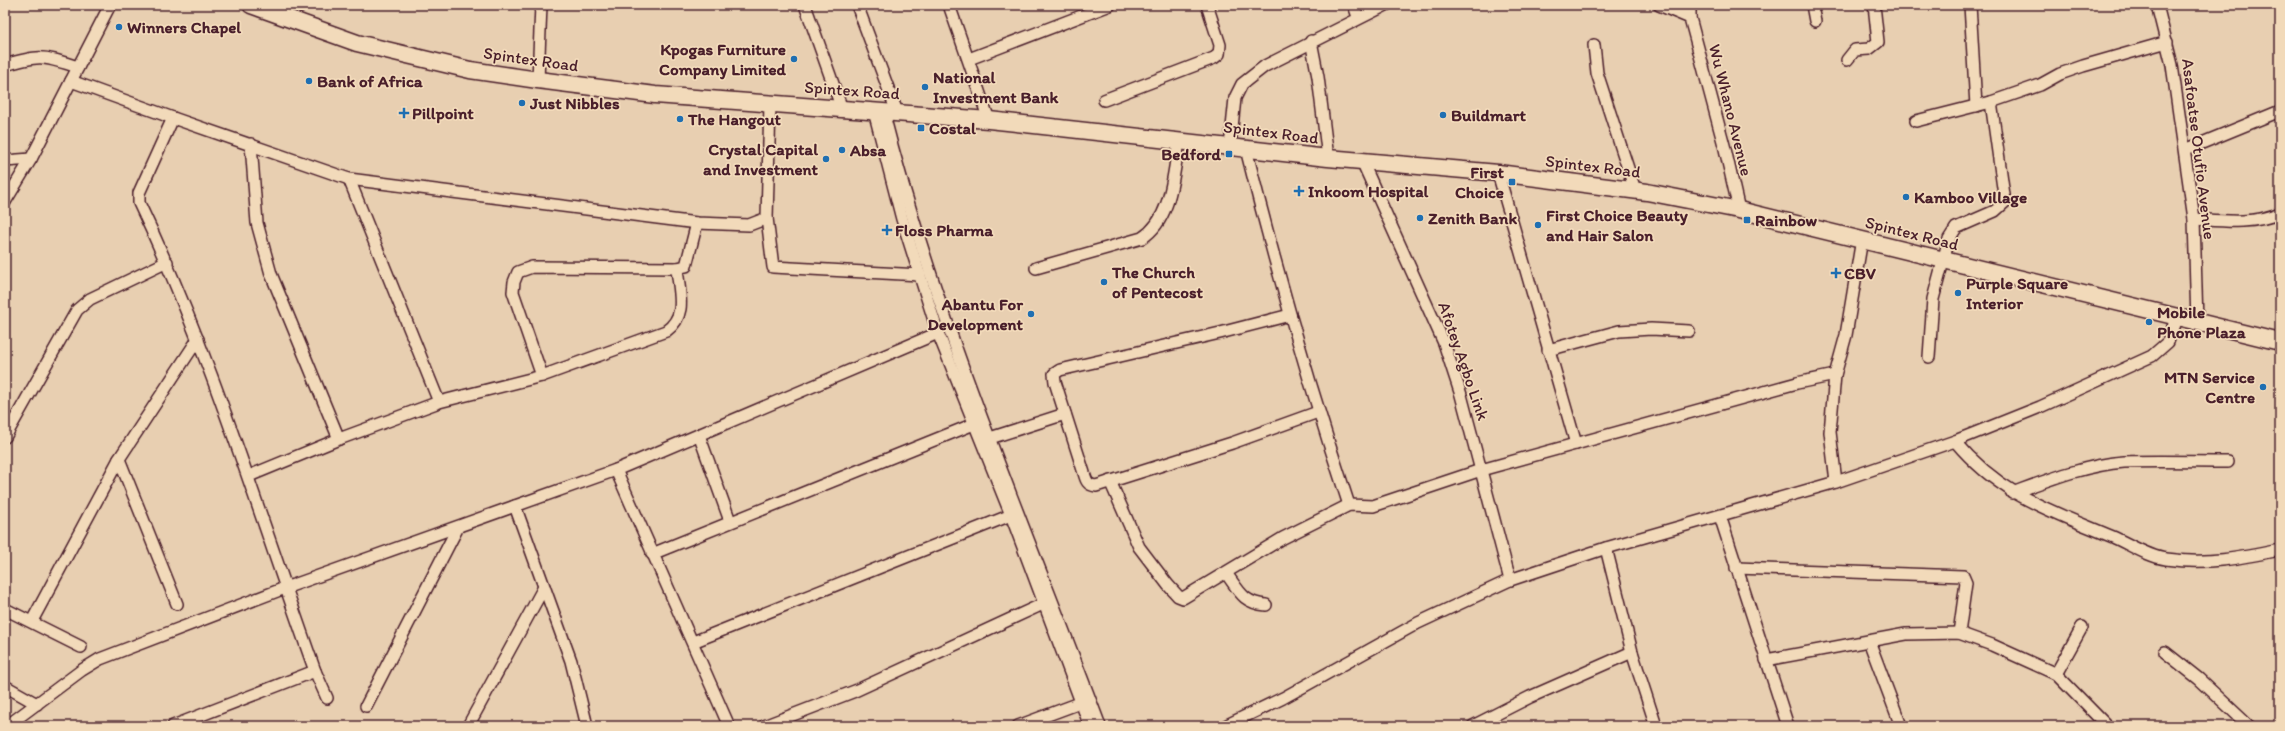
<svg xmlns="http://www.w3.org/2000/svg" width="2285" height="731" font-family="Itim,sans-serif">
	<rect width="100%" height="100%" fill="#e8cfb1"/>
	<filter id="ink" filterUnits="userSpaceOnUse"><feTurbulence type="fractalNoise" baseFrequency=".025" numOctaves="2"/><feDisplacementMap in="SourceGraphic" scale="8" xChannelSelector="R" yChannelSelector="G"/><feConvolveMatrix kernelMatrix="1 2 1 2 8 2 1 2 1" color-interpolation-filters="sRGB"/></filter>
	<g filter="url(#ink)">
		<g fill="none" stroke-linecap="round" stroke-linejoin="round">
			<g stroke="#4a1f2b" stroke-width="14">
				<g id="minor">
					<polyline points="805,5 842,109"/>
					<polyline points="857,5 897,112"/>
					<polyline points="949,5 989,120"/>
					<polyline points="1354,5 1358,17"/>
					<polyline points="1659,5 1690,18"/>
					<polyline points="1690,5 1690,18 1725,149 1739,210"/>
					<polyline points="1812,5 1815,21"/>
					<polyline points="1970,5 1976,106"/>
					<polyline points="2157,5 2172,65 2194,219 2197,322"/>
					<polyline points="1311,41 1318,77 1328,158"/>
					<polyline points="1594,45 1597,73 1635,190"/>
					<polyline points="969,59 1110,5"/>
					<polyline points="1847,60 1855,50 1869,49 1878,42 1874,5"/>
					<path d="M5,65C41,54 43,56 78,67"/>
					<polyline points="538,80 541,5"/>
					<polyline points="71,81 173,118 349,179 697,223 749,225 767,218 770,104"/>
					<polyline points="1104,100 1214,58 1219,54 1220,45 1207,5"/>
					<polyline points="874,111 902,219 938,333 1011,515 1090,726"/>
					<path d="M883,111C936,322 1024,523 1100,726"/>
					<path d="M173,118L139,193V203C211,354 259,514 315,671L327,698"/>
					<polyline points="1916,121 1991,102 2040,85 2060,74 2083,66 2167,42"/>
					<polyline points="251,144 257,223 271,274 339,439"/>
					<polyline points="1230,147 1235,98 1242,84 1265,66 1386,5"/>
					<path d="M1246,149C1276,269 1310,388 1349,505"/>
					<polyline points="2185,150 2280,111"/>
					<polyline points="5,161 31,159"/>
					<polyline points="1362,161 1444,343 1461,395 1510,580"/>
					<polyline points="1498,173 1576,444"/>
					<polyline points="349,179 439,402"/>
					<polyline points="5,202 31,159 110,5"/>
					<polyline points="767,218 773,267 920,275"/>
					<path d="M2194,219C2224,221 2252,225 2280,213"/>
					<path d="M1036,268L1142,238C1172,219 1173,174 1179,142"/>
					<path d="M1290,315L1220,333L1060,370L1054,374L1055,382L1084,473C1086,480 1087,485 1096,486L1232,443L1318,412"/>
					<polyline points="1548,350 1619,331 1651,329 1689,331"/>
					<polyline points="1929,357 1933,299 1949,239 1956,228 1995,211 2005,202 1991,102"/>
					<polyline points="542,376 513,292 514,282 518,272 532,267 677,268 686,266 697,223"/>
					<polyline points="699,435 730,521"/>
					<polyline points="5,437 77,310 90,299 167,262"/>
					<polyline points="990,438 1065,414"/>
					<path d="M1955,441C2001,496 2049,510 2113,537C2129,544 2149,557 2166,559C2206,565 2241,558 2280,550"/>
					<polyline points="119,459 177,604"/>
					<polyline points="616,470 729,726"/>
					<path d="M249,476L339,439L439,402L542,376L666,331C688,315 679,293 677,268"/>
					<polyline points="1110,481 1139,547 1168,585 1178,596 1183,598 1283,538 1349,505 1373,506 1481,470 1797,383 1835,375"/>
					<polyline points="1836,482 1830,432 1835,375 1846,335 1862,239"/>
					<path d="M2012,493C2048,480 2086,465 2124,462C2159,461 2194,462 2228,462"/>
					<polyline points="515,506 571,661 587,726"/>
					<polyline points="1720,516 1788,726"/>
					<polyline points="1606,548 1632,652 1656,726"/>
					<polyline points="652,554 974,424"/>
					<polyline points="1736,568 1963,576 1966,583 1959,633"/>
					<path d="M1226,573C1239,591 1243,603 1266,605"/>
					<polyline points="5,609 81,647"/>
					<polyline points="32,621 119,459 198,339"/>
					<polyline points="1869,641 1901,726"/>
					<polyline points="693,642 1011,515"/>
					<polyline points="2165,652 2199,679 2249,726"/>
					<polyline points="1766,660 1906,634 1959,633 1992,645 2056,674 2107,726"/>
					<polyline points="2056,674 2082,627"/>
					<polyline points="5,686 37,704"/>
					<polyline points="366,706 458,527"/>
					<polyline points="7,726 82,670 100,659 285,588 616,470 938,333"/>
					<polyline points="173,726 315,671"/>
					<polyline points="468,726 544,587"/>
					<polyline points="764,726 855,691 1043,604"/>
					<polyline points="1018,726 1088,700"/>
					<polyline points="1225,726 1283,698 1418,623 1510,580 1606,548 1836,482 1955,441 2040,407 2152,356 2168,342 2176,318"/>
					<polyline points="1473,726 1530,697 1632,652"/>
				</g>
			</g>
			<g stroke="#4a1f2b" stroke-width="19">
				<polyline id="secondary" points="251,5 357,43 470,70 538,80 655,95 989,120 1328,158 1498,173 1647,192 1739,210 2280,342"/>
			</g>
			<use href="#minor" stroke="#f2daba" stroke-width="11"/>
			<use href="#secondary" stroke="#f2daba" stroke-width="16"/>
		</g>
	</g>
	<g fill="#1f6fb2" stroke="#f2daba" stroke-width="1.5">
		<circle cx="119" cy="27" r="4"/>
		<circle cx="794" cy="59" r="4"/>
		<circle cx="309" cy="81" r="4"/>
		<circle cx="925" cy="87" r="4"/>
		<circle cx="522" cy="103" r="4"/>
		<path d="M402 107h4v4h4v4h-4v4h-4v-4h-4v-4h4z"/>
		<circle cx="1443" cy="115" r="4"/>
		<circle cx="680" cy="119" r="4"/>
		<rect x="917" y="124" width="8" height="8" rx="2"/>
		<circle cx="842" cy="150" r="4"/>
		<rect x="1225" y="150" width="8" height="8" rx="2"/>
		<circle cx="826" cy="159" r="4"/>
		<rect x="1508" y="178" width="8" height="8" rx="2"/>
		<path d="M1297 185h4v4h4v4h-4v4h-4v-4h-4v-4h4z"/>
		<circle cx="1906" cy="197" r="4"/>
		<circle cx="1420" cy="218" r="4"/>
		<rect x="1743" y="216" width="8" height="8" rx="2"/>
		<circle cx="1538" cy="225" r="4"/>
		<path d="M885 224h4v4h4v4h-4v4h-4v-4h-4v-4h4z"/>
		<path d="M1834 267h4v4h4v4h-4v4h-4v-4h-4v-4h4z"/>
		<circle cx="1104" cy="282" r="4"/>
		<circle cx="1958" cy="293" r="4"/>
		<circle cx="1031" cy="314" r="4"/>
		<circle cx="2149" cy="322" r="4"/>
		<circle cx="2263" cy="387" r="4"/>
	</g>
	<g text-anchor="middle" stroke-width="3.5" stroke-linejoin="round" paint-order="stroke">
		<g font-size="17" font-weight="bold" fill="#4a1f2b" stroke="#f2daba" text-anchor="start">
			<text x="127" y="33">Winners Chapel</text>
			<text x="786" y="55" text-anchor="end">Kpogas Furniture<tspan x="786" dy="20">Company Limited</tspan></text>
			<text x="933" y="83">National<tspan x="933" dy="20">Investment Bank</tspan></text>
			<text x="317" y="87">Bank of Africa</text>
			<text x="530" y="109">Just Nibbles</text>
			<text x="412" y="119">Pillpoint</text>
			<text x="1451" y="121">Buildmart</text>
			<text x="688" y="125">The Hangout</text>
			<text x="929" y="134">Costal</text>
			<text x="818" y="155" text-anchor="end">Crystal Capital<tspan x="818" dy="20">and Investment</tspan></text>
			<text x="850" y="156">Absa</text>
			<text x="1221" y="160" text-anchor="end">Bedford</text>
			<text x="1504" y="178" text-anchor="end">First<tspan x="1504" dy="20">Choice</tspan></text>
			<text x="1308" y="197">Inkoom Hospital</text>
			<text x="1914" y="203">Kamboo Village</text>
			<text x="1546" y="221">First Choice Beauty<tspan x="1546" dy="20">and Hair Salon</tspan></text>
			<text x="1428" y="224">Zenith Bank</text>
			<text x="1755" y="226">Rainbow</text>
			<text x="895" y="236">Floss Pharma</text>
			<text x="1112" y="278">The Church<tspan x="1112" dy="20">of Pentecost</tspan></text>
			<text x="1844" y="279">CBV</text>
			<text x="1966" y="289">Purple Square<tspan x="1966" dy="20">Interior</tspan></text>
			<text x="1023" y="310" text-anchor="end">Abantu For<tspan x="1023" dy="20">Development</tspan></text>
			<text x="2157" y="318">Mobile<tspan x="2157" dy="20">Phone Plaza</tspan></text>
			<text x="2255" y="383" text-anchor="end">MTN Service<tspan x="2255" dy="20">Centre</tspan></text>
		</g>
		<g font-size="17" fill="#4a1f2b" stroke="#f2daba">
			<text transform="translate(531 59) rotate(8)" y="6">Spintex Road</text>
			<text transform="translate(852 90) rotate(4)" y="6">Spintex Road</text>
			<text transform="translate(1731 110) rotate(76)" y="6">Wu Whano Avenue</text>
			<text transform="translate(1271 132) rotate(7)" y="6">Spintex Road</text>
			<text transform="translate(2199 149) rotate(83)" y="6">Asafoatse Otufio Avenue</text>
			<text transform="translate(1593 166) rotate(7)" y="6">Spintex Road</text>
			<text transform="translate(1912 233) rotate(14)" y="6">Spintex Road</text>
			<text transform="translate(1464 361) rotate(71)" y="6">Afotey Agbo Link</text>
		</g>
	</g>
	<rect width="2285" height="731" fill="none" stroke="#f2daba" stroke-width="20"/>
	<rect x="10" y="10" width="2265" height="711" fill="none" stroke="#4a1f2b" stroke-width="1.5" filter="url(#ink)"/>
</svg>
